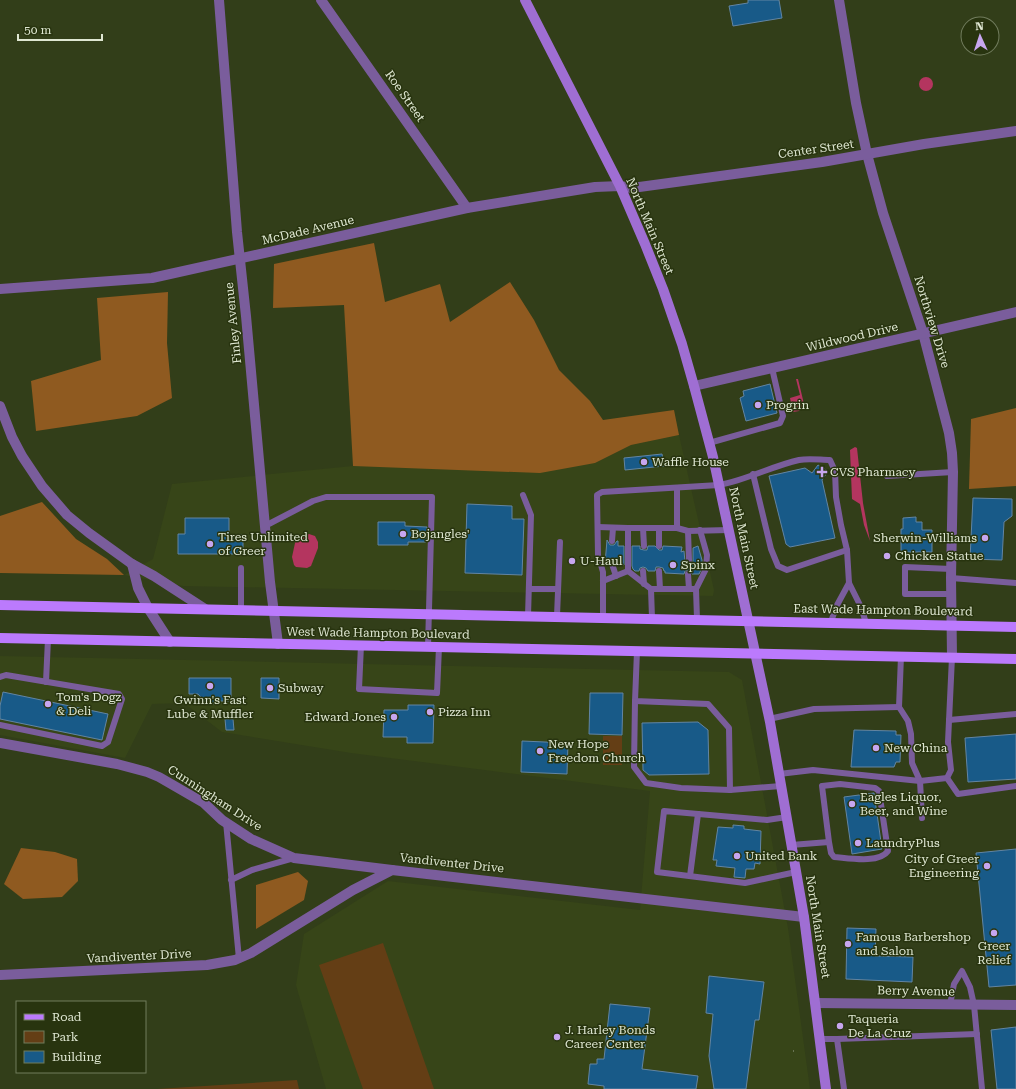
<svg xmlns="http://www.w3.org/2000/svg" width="1016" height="1089" font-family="'Roboto Serif',serif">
	<rect width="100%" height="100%" fill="#323e19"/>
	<g fill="#374518">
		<polygon points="679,435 714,590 713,596 183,586 124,575 153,559 172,484 353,466 595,463 631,445"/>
		<polygon points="0,656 729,672 742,680 788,928 810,1089 326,1089 296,985 304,934 388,881 640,910 650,791 351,753 222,732 184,703 152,704 125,758 0,735"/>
	</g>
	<g fill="#643e15">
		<rect x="603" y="736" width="19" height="29"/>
		<polygon points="383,943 434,1089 363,1089 319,965"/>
		<polygon points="297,1080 299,1089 157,1089"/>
	</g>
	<g fill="#8f5a20">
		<polygon points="374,243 385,302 440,284 450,322 510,282 534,320 559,370 590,401 603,420 674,410 679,435 631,445 595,463 540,473 353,466 344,305 273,308 274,264"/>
		<polygon points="168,292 167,343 172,398 137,416 36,431 31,381 101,360 97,298"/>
		<polygon points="1016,408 1016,486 969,489 971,419"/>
		<polygon points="42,502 76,539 107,559 124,575 0,573 0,516"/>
		<polygon points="21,848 55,852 77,859 78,881 62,897 23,899 4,884"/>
		<polygon points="298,872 308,881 304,900 256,929 256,885"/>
	</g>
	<g fill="#b4355f">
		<circle cx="926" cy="84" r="7"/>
		<polygon points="796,379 798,379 804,404 799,411 793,412 790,398 800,395"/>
		<polygon points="855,447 857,448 863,503 870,541 864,525 860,504 852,499 850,450"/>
		<polygon points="309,534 315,536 318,542 318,548 311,566 307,568 296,567 294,565 292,557 295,543 298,538"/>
	</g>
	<g fill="#185a88" stroke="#6285a3">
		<polygon points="748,0 779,0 782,18 733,26 729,6 748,3"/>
		<polygon points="770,384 777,413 746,421 740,398 744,396 743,391"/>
		<polygon points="662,454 664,466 625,470 624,458"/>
		<polygon points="818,465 828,471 822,480 835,538 790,547 786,544 769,476 805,468 812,473"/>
		<polygon points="973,498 1012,499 1012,516 1004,522 1002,560 970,559"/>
		<polygon points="467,504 512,506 512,519 524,519 522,575 465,573"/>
		<polygon points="916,517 916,522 922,522 922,530 932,530 932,552 901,552 901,529 903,529 903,518"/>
		<polygon points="185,518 229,518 229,535 243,535 243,554 178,554 178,534 185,534"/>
		<polygon points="378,522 405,522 405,526 427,527 426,542 408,542 408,545 378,545"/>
		<polygon points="607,540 610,545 614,545 617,541 618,541 618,546 624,546 624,565 617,564 615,561 613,560 609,561 608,564 605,564"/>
		<polygon points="632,546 640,546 640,549 644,550 647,550 648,546 655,546 659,550 662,550 663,546 682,547 681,552 684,551 685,562 689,564 693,562 693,548 698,546 702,560 702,568 699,574 692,574 691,571 688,570 685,571 684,574 665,573 665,571 664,571 663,568 659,567 656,567 655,571 648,571 646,568 643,567 640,568 639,571 635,571 633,569 632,566"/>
		<polygon points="189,678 231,678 231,701 214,701 214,704 206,703 198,694 189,694"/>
		<polygon points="261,678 279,678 279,699 261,698"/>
		<polygon points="3,692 108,714 102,740 0,719 0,706"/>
		<polygon points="590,693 623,693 622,735 589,734"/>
		<polygon points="408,705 434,705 433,743 407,743 407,737 383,737 384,710 408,710"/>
		<polygon points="225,719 233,719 234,730 226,730"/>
		<polygon points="698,722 708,730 709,774 649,775 643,770 642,723"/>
		<polygon points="854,730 896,731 896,735 901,735 900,762 896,762 894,767 851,767"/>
		<polygon points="1016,734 1016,779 968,782 965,738"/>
		<polygon points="522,741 568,743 567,774 521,772"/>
		<polygon points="874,793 882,849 852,854 844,797"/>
		<polygon points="733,825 744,826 744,829 761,831 760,864 755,863 754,869 746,869 745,878 734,877 735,868 716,866 717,860 713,860 718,827 733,828"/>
		<polygon points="1016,849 1016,985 989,987 976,853"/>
		<polygon points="847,928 876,929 875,956 913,957 912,982 846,979"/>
		<polygon points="709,976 764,982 759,1020 755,1020 746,1089 714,1089 709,1056 713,1014 706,1013"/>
		<polygon points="610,1004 650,1008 642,1069 698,1076 696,1089 604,1089 604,1086 588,1084 590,1064 597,1064 597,1059 604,1059"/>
		<polygon points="1016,1027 1016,1089 997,1089 991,1030"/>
	</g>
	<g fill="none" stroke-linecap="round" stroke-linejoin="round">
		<polyline stroke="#697454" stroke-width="2" stroke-dasharray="1 3" stroke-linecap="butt" points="793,1051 797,1051"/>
		<g stroke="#7a5d9c" stroke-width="6">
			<polyline points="709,443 780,423 783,416 772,368"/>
			<polyline points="753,474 771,549 778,566 787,570 847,550"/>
			<polyline points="887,476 953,472"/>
			<polyline points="523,495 531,515 528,616"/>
			<polyline points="265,526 313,501 326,497 432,497 428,647"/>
			<polyline points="598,527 628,528"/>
			<polyline points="643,528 644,546"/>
			<polyline points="659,528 659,546"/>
			<polyline points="677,528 688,531 729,530"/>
			<polyline points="688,531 689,560"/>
			<polyline points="612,541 613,528"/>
			<polyline points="612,564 616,576"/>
			<polyline points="951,569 905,567 905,594 951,594"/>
			<polyline points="643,571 644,584"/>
			<polyline points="659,571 660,589"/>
			<polyline points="688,574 689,589"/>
			<polyline points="951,578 1016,583"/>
			<polyline points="603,581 628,571"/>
			<polyline points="529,589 558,589"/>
			<polyline points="651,589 696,589 697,619"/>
			<polyline points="696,589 706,569 707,555 700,530"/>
			<polyline points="241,610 241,568"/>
			<polyline points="557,616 560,542"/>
			<path d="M603,617V572L598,555L597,495L602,492L719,485C747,480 772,466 799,460C809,458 821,460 830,460L835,471L836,497L841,525L847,550L849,583L861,607L866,623"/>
			<polyline points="652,618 651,589 628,571 628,528 677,528 677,488"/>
			<polyline points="831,622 836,607 849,583"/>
			<polyline points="361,645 359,689 437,693 439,647"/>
			<polyline points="637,651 635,701 708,704 729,728 730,790 781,786"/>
			<polyline points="901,656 899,707 908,721 911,734 912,763 920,781 922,818"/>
			<polyline points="0,677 6,675 119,694 122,699 108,742 102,746 0,725"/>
			<polyline points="46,682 48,639"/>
			<polyline points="635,701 634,767 646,783 681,788 730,790"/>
			<polyline points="769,719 814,709 899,707"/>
			<polyline points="949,720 1016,714"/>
			<polyline points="779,774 813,770 920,781 947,778 951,770 948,742 952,657"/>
			<polyline points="947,778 958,794 1016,786"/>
			<polyline points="787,817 767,820 664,811 657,872 745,883 796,872"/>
			<polyline points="226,822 239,959"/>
			<path d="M791,845L829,842L822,786L840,784L875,788L879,791L888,851C879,864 848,858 834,857L831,853L829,842"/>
			<polyline points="690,876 698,814"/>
			<polyline points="231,880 252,870 294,858"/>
			<polyline points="950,1005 954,984 962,971 970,987 974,1005 982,1089"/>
			<polyline points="820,1039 837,1039 844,1089"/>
			<polyline points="837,1039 977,1034"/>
		</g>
		<g stroke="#7a5d9c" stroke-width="10">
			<polyline points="219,0 237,232 246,316 270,582 278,644"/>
			<polyline points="321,0 467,208"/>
			<polyline points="839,0 856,103 867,154 883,213 923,333 949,433 952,453 953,472 951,578 952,657"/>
			<polyline points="0,289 152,278 467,208 595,187 620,186 632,188 822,162 924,144 1016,131"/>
			<polyline points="694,386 1016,312"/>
			<polyline points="0,406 12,437 22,456 42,486 67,515 89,533 132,564 154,576 205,609"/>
			<polyline points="132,564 138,588 148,608 170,642"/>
			<polyline points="0,743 117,764 147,772 159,777 204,803 222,820 251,839 294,858 392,870"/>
			<polyline points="0,975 207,965 235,960 251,953 353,890 392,870 804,917"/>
			<polyline points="816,1003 1016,1005"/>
		</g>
		<polyline stroke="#9f6ed3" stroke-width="10" points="525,0 620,186 645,244 663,289 682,344 694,386 713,457 770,722 804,917 826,1089"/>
		<g stroke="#bb7afd" stroke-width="10">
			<polyline points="0,605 1016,627"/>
			<polyline points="0,638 1016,659"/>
		</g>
	</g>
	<g fill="#c7a6ef" stroke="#28340f" stroke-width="1.5">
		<circle cx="758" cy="405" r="4"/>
		<circle cx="644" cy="462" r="4"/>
		<path d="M820 466h4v4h4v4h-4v4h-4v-4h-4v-4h4z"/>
		<circle cx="403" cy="534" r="4"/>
		<circle cx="985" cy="538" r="4"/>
		<circle cx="210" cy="544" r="4"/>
		<circle cx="887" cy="556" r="4"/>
		<circle cx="572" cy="561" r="4"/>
		<circle cx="673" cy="565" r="4"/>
		<circle cx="210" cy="686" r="4"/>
		<circle cx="270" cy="688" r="4"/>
		<circle cx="48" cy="704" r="4"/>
		<circle cx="430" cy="712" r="4"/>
		<circle cx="394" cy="717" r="4"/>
		<circle cx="876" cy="748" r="4"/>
		<circle cx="540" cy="751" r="4"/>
		<circle cx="852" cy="804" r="4"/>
		<circle cx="858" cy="843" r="4"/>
		<circle cx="737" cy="856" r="4"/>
		<circle cx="987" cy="866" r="4"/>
		<circle cx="994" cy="933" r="4"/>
		<circle cx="848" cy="944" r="4"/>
		<circle cx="840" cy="1026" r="4"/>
		<circle cx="557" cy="1037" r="4"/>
	</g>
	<g text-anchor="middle" stroke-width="3" stroke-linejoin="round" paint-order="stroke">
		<g font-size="12" fill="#dfe7d2" stroke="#28340f">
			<text transform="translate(405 96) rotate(55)" y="4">Roe Street</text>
			<text transform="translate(816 149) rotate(-8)" y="4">Center Street</text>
			<text transform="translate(650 226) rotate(67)" y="4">North Main Street</text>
			<text transform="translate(308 230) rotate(-13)" y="4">McDade Avenue</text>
			<text transform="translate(932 322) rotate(73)" y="4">Northview Drive</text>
			<text transform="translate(233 323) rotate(-96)" y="4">Finley Avenue</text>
			<text transform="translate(852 337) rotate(-13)" y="4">Wildwood Drive</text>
			<text transform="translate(744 538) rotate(78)" y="4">North Main Street</text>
			<text transform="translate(883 610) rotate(1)" y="4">East Wade Hampton Boulevard</text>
			<text transform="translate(378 633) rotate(1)" y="4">West Wade Hampton Boulevard</text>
			<text transform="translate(215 798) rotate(33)" y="4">Cunningham Drive</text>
			<text transform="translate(452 863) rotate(6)" y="4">Vandiventer Drive</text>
			<text transform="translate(818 927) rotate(81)" y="4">North Main Street</text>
			<text transform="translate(139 956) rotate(-3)" y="4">Vandiventer Drive</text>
			<text transform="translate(916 991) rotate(1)" y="4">Berry Avenue</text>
		</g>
		<g font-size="12" fill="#dfe7d2" stroke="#28340f" text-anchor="start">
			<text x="766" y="409">Progrin</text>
			<text x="652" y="466">Waffle House</text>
			<text x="830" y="476">CVS Pharmacy</text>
			<text x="411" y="538">Bojangles'</text>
			<text x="218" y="541">Tires Unlimited<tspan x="218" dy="14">of Greer</tspan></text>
			<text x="977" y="542" text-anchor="end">Sherwin-Williams</text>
			<text x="895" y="560">Chicken Statue</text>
			<text x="580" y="565">U-Haul</text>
			<text x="681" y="569">Spinx</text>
			<text x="278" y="692">Subway</text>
			<text x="56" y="701">Tom's Dogz<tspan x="56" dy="14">&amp; Deli</tspan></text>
			<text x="210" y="704" text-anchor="middle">Gwinn's Fast<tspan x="210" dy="14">Lube &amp; Muffler</tspan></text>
			<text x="438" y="716">Pizza Inn</text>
			<text x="386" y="721" text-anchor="end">Edward Jones</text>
			<text x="548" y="748">New Hope<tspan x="548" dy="14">Freedom Church</tspan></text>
			<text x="884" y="752">New China</text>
			<text x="860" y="801">Eagles Liquor,<tspan x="860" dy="14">Beer, and Wine</tspan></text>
			<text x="866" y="847">LaundryPlus</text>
			<text x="745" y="860">United Bank</text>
			<text x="979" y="863" text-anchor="end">City of Greer<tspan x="979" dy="14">Engineering</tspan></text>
			<text x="856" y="941">Famous Barbershop<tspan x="856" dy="14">and Salon</tspan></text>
			<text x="994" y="950" text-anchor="middle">Greer<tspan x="994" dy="14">Relief</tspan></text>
			<text x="848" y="1023">Taqueria<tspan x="848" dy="14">De La Cruz</tspan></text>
			<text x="565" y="1034">J. Harley Bonds<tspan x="565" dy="14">Career Center</tspan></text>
		</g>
	</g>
	<rect x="16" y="1001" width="130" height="72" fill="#28340f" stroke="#717c5d"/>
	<rect x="24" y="1014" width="20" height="6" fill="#bb7afd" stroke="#717c5d"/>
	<text x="52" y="1021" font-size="12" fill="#dfe7d2">Road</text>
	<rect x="24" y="1031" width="20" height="12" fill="#643e15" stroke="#717c5d"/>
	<text x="52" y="1041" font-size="12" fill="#dfe7d2">Park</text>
	<rect x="24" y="1051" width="20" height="12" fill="#185a88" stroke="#717c5d"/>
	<text x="52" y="1061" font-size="12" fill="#dfe7d2">Building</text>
	<g transform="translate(980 36) rotate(357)"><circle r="19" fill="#28340f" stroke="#717c5d"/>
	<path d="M0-3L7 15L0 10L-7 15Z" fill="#c7a6ef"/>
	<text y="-6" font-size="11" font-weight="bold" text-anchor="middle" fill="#dfe7d2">N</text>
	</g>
	<path d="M18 34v6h84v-6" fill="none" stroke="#dfe7d2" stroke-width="2"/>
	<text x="24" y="34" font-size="12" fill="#dfe7d2" stroke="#28340f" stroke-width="3" paint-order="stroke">50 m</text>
</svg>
